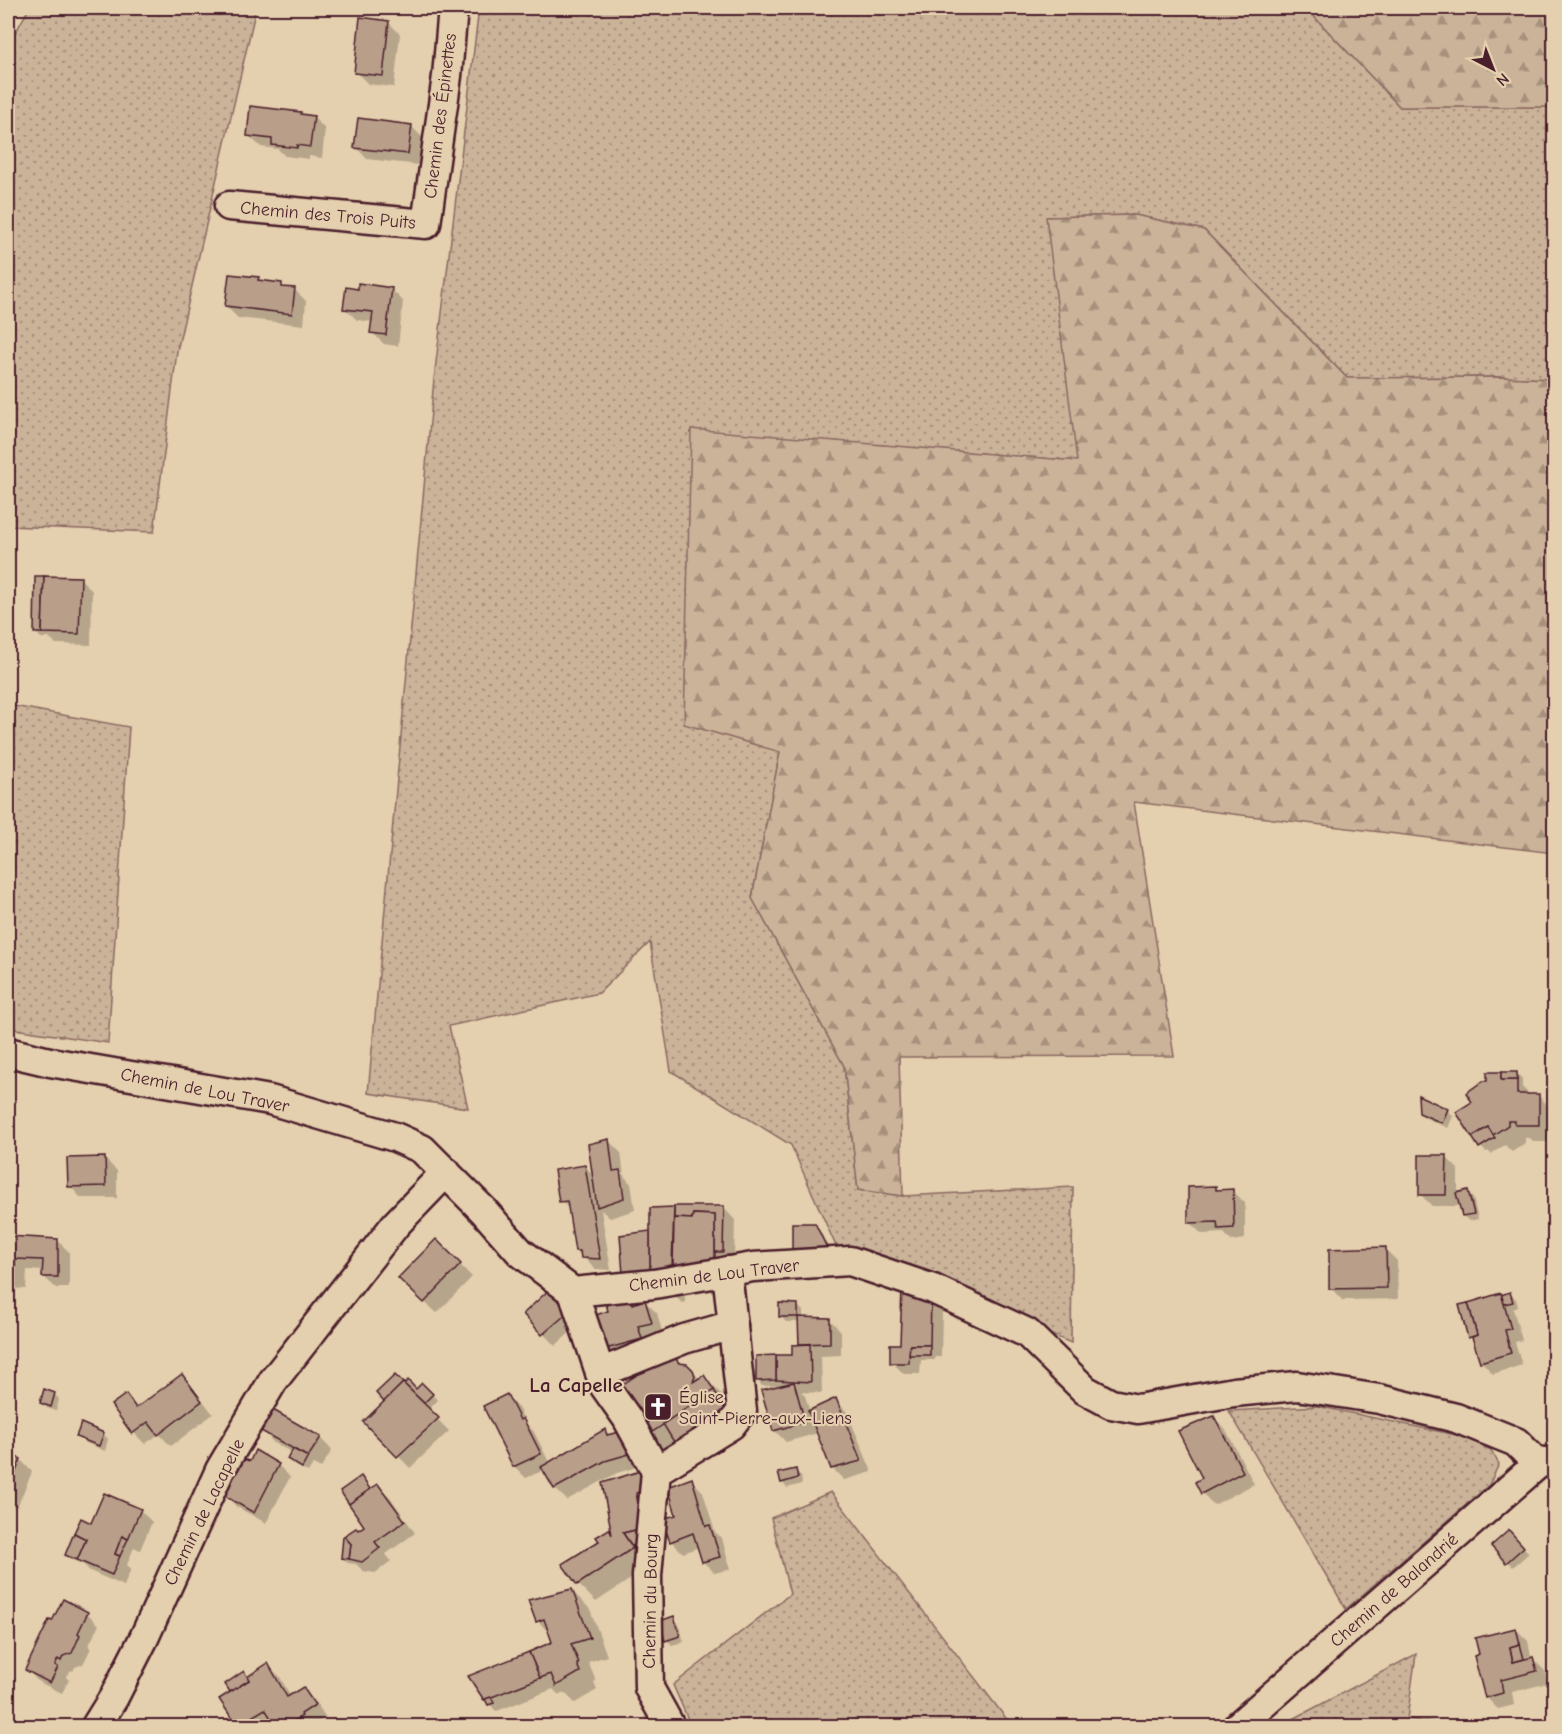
<svg xmlns="http://www.w3.org/2000/svg" width="1562" height="1734" font-family="'Comic Neue',sans-serif">
	<defs>
		<pattern id="green-dots" width="8" height="8" patternUnits="userSpaceOnUse" patternTransform="scale(1.5)"><rect width="8" height="8" fill="#cbb399"/><path d="M2 2h.1M6 6h.1" fill="none" stroke="#a7917d" stroke-width="1.8" stroke-linecap="round"/></pattern>
		<pattern id="forest-firs" width="22" height="20" patternUnits="userSpaceOnUse" patternTransform="scale(1.5)"><rect width="22" height="20" fill="#cbb399"/><path d="M5 1l3.5 6h-7zM16 11l3.5 6h-7z" fill="#a7917d"/></pattern>
	</defs>
	<rect width="100%" height="100%" fill="#e4cfae"/>
	<filter id="ink" filterUnits="userSpaceOnUse"><feTurbulence type="fractalNoise" baseFrequency=".0167" numOctaves="2"/><feDisplacementMap in="SourceGraphic" scale="12" xChannelSelector="R" yChannelSelector="G"/><feConvolveMatrix kernelMatrix="1 2 1 2 8 2 1 2 1" color-interpolation-filters="sRGB"/></filter>
	<g filter="url(#ink)">
		<g fill="url(#green-dots)" stroke="#8a6962" stroke-width="1.5">
			<polygon points="40,8 256,8 177,351 154,532 8,526 8,46 28,10"/>
			<polygon points="479,8 1306,8 1400,107 1554,107 1554,379 1499,377 1347,378 1204,230 1135,215 1047,217 1078,461 691,430 780,752 752,898 844,1066 858,1190 903,1196 1073,1187 1071,1343 835,1244 791,1145 671,1071 650,942 599,993 449,1026 468,1108 368,1093 434,379"/>
			<polygon points="8,705 129,727 108,1043 8,1028"/>
			<polygon points="1317,1406 1461,1436 1491,1450 1499,1464 1489,1485 1346,1609 1229,1411"/>
			<polygon points="831,1492 1012,1726 691,1726 673,1685 790,1594 771,1518"/>
			<polygon points="1416,1654 1407,1719 1471,1726 1280,1726"/>
		</g>
		<g fill="url(#forest-firs)" stroke="#8a6962" stroke-width="1.5">
			<polygon points="1306,8 1554,8 1554,107 1400,107"/>
			<polygon points="1135,215 1204,230 1347,378 1499,377 1554,379 1554,853 1134,802 1174,1056 899,1057 903,1196 858,1190 844,1066 752,898 780,752 684,724 691,429 1077,461 1046,217"/>
		</g>
		<g fill="#0003">
			<polygon points="388,22 400,34 394,87 368,84 356,72"/>
			<polygon points="303,116 313,117 325,129 322,158 309,156 309,159 285,156 278,149 261,147 249,136"/>
			<polygon points="411,126 423,138 419,165 367,159 356,147"/>
			<polygon points="258,279 261,282 282,285 285,288 294,289 306,301 304,325 238,318 226,306"/>
			<polygon points="391,289 403,301 398,346 384,344 372,332 373,322 357,320 345,308"/>
			<polygon points="81,579 92,591 91,645 56,644 49,638 41,638 35,632"/>
			<polygon points="1517,1073 1522,1079 1522,1087 1530,1095 1538,1095 1554,1112 1554,1142 1534,1142 1530,1138 1525,1138 1525,1143 1512,1152 1505,1145 1491,1154 1488,1151 1486,1152 1481,1147"/>
			<polygon points="1447,1110 1453,1116 1448,1128 1426,1118 1420,1113"/>
			<polygon points="609,1141 621,1153 624,1176 631,1184 635,1210 610,1218 601,1210 611,1270 595,1269 577,1251 570,1210 561,1201 585,1166 594,1176"/>
			<polygon points="1446,1157 1458,1169 1458,1194 1468,1192 1473,1198 1478,1219 1469,1221 1463,1216 1458,1198 1458,1206 1432,1206 1420,1194"/>
			<polygon points="105,1159 117,1171 117,1198 81,1198 70,1186"/>
			<polygon points="1216,1188 1219,1191 1233,1191 1245,1203 1245,1239 1231,1241 1224,1233 1202,1234 1190,1223"/>
			<polygon points="724,1208 735,1220 734,1264 636,1285 651,1232 651,1209"/>
			<polygon points="814,1225 820,1231 831,1253 800,1253 794,1248"/>
			<polygon points="8,1238 57,1240 69,1252 69,1288 56,1288 44,1277 44,1271 27,1270 26,1289 8,1288"/>
			<polygon points="436,1241 472,1277 437,1313 411,1290"/>
			<polygon points="1385,1249 1397,1261 1398,1299 1342,1300 1331,1288"/>
			<polygon points="552,1289 582,1322 555,1346 525,1314"/>
			<polygon points="675,1290 679,1290 684,1295 686,1302 682,1303 677,1298"/>
			<polygon points="1510,1294 1516,1299 1518,1307 1513,1309 1522,1340 1515,1342 1522,1365 1493,1374 1482,1362 1476,1343 1470,1337"/>
			<polygon points="628,1295 637,1304 645,1302 657,1313 663,1335 615,1361 603,1350"/>
			<polygon points="930,1299 942,1311 941,1357 935,1357 935,1360 921,1360 920,1374 904,1374 892,1362"/>
			<polygon points="797,1305 803,1311 803,1319 829,1319 841,1331 841,1355 821,1356 822,1393 801,1392 805,1396 810,1412 835,1400 847,1412 872,1472 844,1480 832,1468 818,1433 786,1442 774,1430 782,1385 762,1386 757,1380 794,1356 800,1346 800,1322 786,1322 780,1316"/>
			<polygon points="671,1354 700,1379 704,1377 728,1401 736,1414 673,1458 649,1434"/>
			<polygon points="182,1376 193,1388 213,1414 171,1446 159,1434 145,1444 134,1433 126,1396 138,1409"/>
			<polygon points="408,1382 416,1391 422,1385 438,1400 428,1410 449,1431 410,1468 365,1422"/>
			<polygon points="54,1394 59,1399 56,1411 47,1408 41,1403"/>
			<polygon points="506,1396 518,1408 526,1423 534,1432 550,1464 605,1431 647,1464 617,1473 567,1500 555,1489 544,1470 526,1478 514,1466"/>
			<polygon points="1214,1418 1226,1430 1254,1484 1214,1505 1202,1493"/>
			<polygon points="263,1431 320,1438 332,1450 321,1468 313,1464 308,1472 294,1465 289,1459 293,1453 274,1443"/>
			<polygon points="103,1434 108,1439 105,1451 84,1442 78,1436"/>
			<polygon points="255,1452 278,1465 290,1477 266,1523 237,1507 225,1495 250,1463"/>
			<polygon points="8,1455 21,1460 32,1472 17,1507 14,1505 8,1519"/>
			<polygon points="795,1470 801,1476 802,1484 787,1488 782,1482"/>
			<polygon points="640,1473 658,1491 650,1566 596,1602 578,1584 601,1541 608,1531 614,1536"/>
			<polygon points="361,1478 371,1490 378,1486 390,1497 415,1533 386,1554 391,1561 375,1573 363,1571 356,1564 348,1563 342,1557 358,1532 366,1526 342,1491"/>
			<polygon points="692,1480 703,1492 715,1532 722,1538 730,1569 715,1573 703,1562 699,1547 683,1553 671,1541 678,1516"/>
			<polygon points="140,1510 152,1522 140,1550 134,1547 127,1565 131,1569 124,1586 90,1571 84,1565 72,1560 67,1555 92,1525"/>
			<polygon points="1509,1532 1529,1553 1513,1567 1493,1546"/>
			<polygon points="572,1591 590,1609 607,1656 588,1662 596,1681 594,1682 597,1690 575,1703 565,1693 559,1695 553,1689 497,1711 495,1710 485,1699 554,1643 551,1635 538,1621"/>
			<polygon points="87,1613 99,1625 89,1645 91,1648 83,1664 75,1667 73,1671 71,1670 66,1677 69,1680 62,1693 39,1682 27,1670 53,1623"/>
			<polygon points="673,1618 679,1624 684,1642 672,1645 667,1640"/>
			<polygon points="1516,1629 1528,1641 1531,1656 1522,1659 1523,1661 1533,1659 1545,1671 1548,1683 1512,1692 1514,1705 1498,1709 1486,1697"/>
			<polygon points="268,1665 280,1677 290,1696 303,1689 315,1701 326,1718 312,1726 278,1726 275,1722 268,1726 239,1726 221,1700 232,1692 231,1691 244,1673 248,1678"/>
		</g>
		<g fill="#b99e8a" stroke="#4a1f2b" stroke-width="1.5">
			<polygon points="360,17 389,21 383,76 354,73"/>
			<polygon points="250,106 301,112 301,114 314,116 310,147 297,145 297,148 272,145 272,139 247,136"/>
			<polygon points="358,118 412,125 408,154 354,148"/>
			<polygon points="229,274 259,277 258,280 282,283 282,287 295,288 292,314 225,306"/>
			<polygon points="358,283 392,288 386,335 370,333 373,312 343,309 346,287 358,289"/>
			<polygon points="35,576 44,576 42,633 34,633"/>
			<polygon points="44,576 81,577 79,634 42,633"/>
			<polygon points="1487,1072 1501,1072 1501,1080 1517,1080 1517,1094 1539,1094 1539,1125 1515,1125 1515,1121 1508,1121 1508,1125 1493,1135 1488,1127 1472,1137 1456,1112 1472,1102 1466,1093 1483,1081 1487,1081"/>
			<rect x="1501" y="1072" width="16" height="8"/>
			<polygon points="1418,1095 1448,1109 1442,1123 1419,1113"/>
			<polygon points="1488,1127 1495,1138 1479,1148 1472,1137"/>
			<polygon points="609,1139 613,1171 620,1170 624,1198 597,1207 588,1144"/>
			<polygon points="1419,1155 1447,1155 1446,1195 1419,1195"/>
			<polygon points="105,1157 106,1186 68,1187 67,1158"/>
			<polygon points="585,1165 600,1259 581,1258 580,1251 575,1251 567,1201 559,1202 554,1170"/>
			<polygon points="1216,1186 1216,1190 1233,1189 1234,1228 1218,1229 1217,1222 1188,1223 1188,1187"/>
			<polygon points="1468,1190 1474,1214 1462,1216 1456,1193"/>
			<polygon points="674,1206 724,1206 723,1252 715,1252 715,1215 693,1214 692,1219 674,1218"/>
			<polygon points="674,1207 672,1268 650,1270 650,1208"/>
			<polygon points="693,1214 715,1215 715,1263 673,1265 674,1218 692,1219"/>
			<polygon points="792,1223 815,1223 827,1248 792,1249"/>
			<polygon points="650,1231 650,1270 623,1274 620,1235"/>
			<polygon points="8,1236 58,1239 58,1277 42,1277 43,1260 15,1259 15,1278 8,1278"/>
			<polygon points="436,1239 461,1264 424,1303 398,1278"/>
			<polygon points="1386,1247 1387,1288 1329,1289 1329,1249"/>
			<polygon points="552,1287 571,1310 542,1335 523,1314"/>
			<polygon points="902,1288 931,1298 930,1345 910,1345 909,1363 890,1363 890,1344 900,1344"/>
			<polygon points="1510,1292 1513,1302 1504,1304 1501,1295"/>
			<polygon points="629,1293 632,1304 645,1300 652,1323 638,1326 642,1339 602,1350 593,1316 608,1311 605,1300"/>
			<polygon points="1501,1293 1511,1329 1505,1330 1511,1353 1480,1362 1472,1337 1477,1335 1468,1303"/>
			<polygon points="779,1303 798,1304 798,1317 779,1317"/>
			<polygon points="1468,1303 1477,1335 1468,1338 1459,1305"/>
			<polygon points="798,1317 830,1318 830,1343 799,1344"/>
			<polygon points="810,1344 811,1382 776,1380 776,1355 792,1355 792,1345"/>
			<polygon points="910,1345 930,1345 930,1355 909,1355"/>
			<polygon points="671,1352 679,1363 687,1364 693,1370 695,1376 693,1382 704,1375 714,1390 648,1435 616,1389"/>
			<polygon points="776,1355 776,1380 756,1381 756,1356"/>
			<polygon points="182,1374 202,1401 158,1435 148,1422 132,1434 111,1405 126,1394 136,1408"/>
			<polygon points="395,1375 403,1383 384,1402 376,1393"/>
			<polygon points="408,1380 416,1389 422,1383 433,1394 424,1403 404,1384"/>
			<polygon points="794,1382 805,1422 773,1431 761,1390"/>
			<polygon points="403,1383 439,1418 397,1457 363,1422"/>
			<polygon points="44,1389 55,1393 51,1407 40,1403"/>
			<polygon points="714,1390 729,1415 723,1418 719,1413 674,1442 663,1424"/>
			<polygon points="507,1394 520,1420 523,1418 541,1454 513,1467 483,1406"/>
			<polygon points="836,1398 861,1461 831,1469 808,1411"/>
			<polygon points="273,1410 321,1437 308,1457 261,1431"/>
			<polygon points="1214,1416 1243,1472 1201,1494 1195,1482 1202,1478 1178,1431"/>
			<polygon points="81,1423 104,1433 99,1446 76,1437"/>
			<polygon points="605,1429 607,1435 627,1430 636,1452 605,1461 554,1489 541,1467"/>
			<polygon points="293,1449 308,1457 302,1468 287,1459"/>
			<polygon points="255,1450 279,1464 254,1513 223,1495 243,1459 250,1461"/>
			<polygon points="8,1453 21,1459 8,1491"/>
			<polygon points="796,1469 798,1478 781,1483 778,1473"/>
			<polygon points="640,1471 645,1490 636,1493 643,1528 623,1533 633,1548 577,1585 562,1564 599,1541 596,1537 609,1529 612,1535 602,1483"/>
			<polygon points="361,1476 370,1489 349,1504 340,1491"/>
			<polygon points="692,1478 706,1526 710,1525 720,1557 702,1562 693,1533 670,1542 662,1519 676,1515 668,1487"/>
			<polygon points="378,1484 405,1521 375,1542 380,1548 362,1562 349,1559 351,1544 344,1536 356,1528 358,1530 364,1526 349,1504"/>
			<polygon points="104,1493 141,1509 128,1539 122,1536 115,1554 120,1556 112,1575 77,1560 86,1539 74,1533 81,1518 91,1523"/>
			<polygon points="640,1529 638,1542 632,1546 623,1533"/>
			<polygon points="1509,1530 1524,1547 1506,1563 1491,1546"/>
			<polygon points="74,1533 86,1539 77,1560 65,1555"/>
			<polygon points="122,1536 128,1539 120,1556 115,1554"/>
			<polygon points="344,1536 351,1544 349,1559 341,1558 343,1537"/>
			<polygon points="572,1589 590,1638 571,1644 579,1663 577,1664 580,1672 556,1686 551,1674 540,1678 529,1652 552,1642 544,1619 536,1622 528,1600"/>
			<polygon points="63,1599 88,1612 78,1633 80,1635 72,1653 63,1656 61,1661 58,1659 55,1665 58,1667 50,1683 25,1670 49,1620 52,1621"/>
			<polygon points="674,1616 680,1636 665,1641 660,1621"/>
			<polygon points="1516,1628 1520,1644 1510,1647 1513,1662 1533,1657 1537,1671 1501,1680 1503,1693 1485,1698 1474,1656 1479,1654 1475,1638"/>
			<polygon points="1520,1644 1524,1659 1513,1662 1510,1647"/>
			<polygon points="529,1652 540,1678 484,1700 468,1676"/>
			<polygon points="268,1663 287,1697 303,1687 315,1705 301,1714 302,1716 286,1726 276,1726 265,1709 237,1726 219,1699 249,1680 247,1677"/>
			<polygon points="244,1671 249,1680 230,1692 225,1684"/>
			<polygon points="491,1697 494,1703 488,1705 485,1699"/>
		</g>
		<g fill="none" stroke-linecap="round" stroke-linejoin="round">
			<g stroke="#4a1f2b" stroke-width="33">
				<g id="street">
					<polyline points="229,206 426,224 447,76 453,8"/>
					<polyline points="8,1052 50,1062 270,1100 395,1137 422,1149 483,1210 520,1252 573,1292 654,1284 753,1267 850,1261 933,1289 1027,1333 1085,1390 1111,1404 1138,1409 1234,1392 1297,1386 1379,1399 1456,1418 1516,1442 1538,1464"/>
					<polyline points="573,1292 605,1387 627,1418 656,1471 731,1425 742,1411 727,1271"/>
					<polyline points="600,1373 684,1339 733,1325"/>
					<polyline points="656,1471 647,1576 649,1688 670,1726"/>
					<polyline points="96,1726 114,1697 144,1638 220,1470 273,1381 396,1224 446,1172"/>
					<polyline points="1238,1726 1538,1464 1554,1460"/>
				</g>
			</g>
			<use href="#street" stroke="#e4cfae" stroke-width="28"/>
		</g>
	</g>
	<defs>
		<g id="church-square" transform="scale(1.5)"><rect x="-9" y="-9" width="18" height="18" rx="4" fill="#4a1f2b" stroke="#e4cfae"/><path d="M-1.2-6h2.4v3.5h3.3v2.4h-3.3V6h-2.4V-.1h-3.3v-2.4h3.3Z" fill="#fff"/></g>
	</defs>
	<g fill-rule="evenodd">
		<use href="#church-square" x="658" y="1407"/>
	</g>
	<g text-anchor="middle" stroke-width="4.5" stroke-linejoin="round" paint-order="stroke">
		<g font-size="18" fill="#4a1f2b" stroke="#e4cfae">
			<text transform="translate(440 116) rotate(-83)" y="6">Chemin des Épinettes</text>
			<text transform="translate(328 215) rotate(5)" y="6">Chemin des Trois Puits</text>
			<text transform="translate(205 1090) rotate(11)" y="6">Chemin de Lou Traver</text>
			<text transform="translate(714 1275) rotate(-7)" y="6">Chemin de Lou Traver</text>
			<text transform="translate(204 1512) rotate(-64)" y="6">Chemin de Lacapelle</text>
			<text transform="translate(1394 1590) rotate(-41)" y="6">Chemin de Balandrié</text>
			<text transform="translate(650 1601) rotate(-89)" y="6">Chemin du Bourg</text>
		</g>
		<g font-size="18" fill="#4a1f2b" stroke="#e4cfae" text-anchor="start">
			<text x="679" y="1403">Église<tspan x="679" dy="21">Saint-Pierre-aux-Liens</tspan></text>
		</g>
		<g font-size="21" font-weight="bold" fill="#4a1f2b" stroke="#e4cfae">
			<text x="576" y="1392">La Capelle</text>
		</g>
	</g>
	<rect width="1562" height="1734" fill="none" stroke="#e4cfae" stroke-width="30"/>
	<rect x="15" y="15" width="1532" height="1704" fill="none" stroke="#4a1f2b" stroke-width="2" filter="url(#ink)"/>
	<g transform="translate(1493 69) rotate(138)" stroke="#e4cfae" stroke-width="4.5" paint-order="stroke">
	<path d="M0-4.5L10 22L0 15L-10 22Z" fill="#4a1f2b"/>
	<text y="-9" font-size="16" font-weight="bold" text-anchor="middle" fill="#4a1f2b">N</text>
	</g>
</svg>
